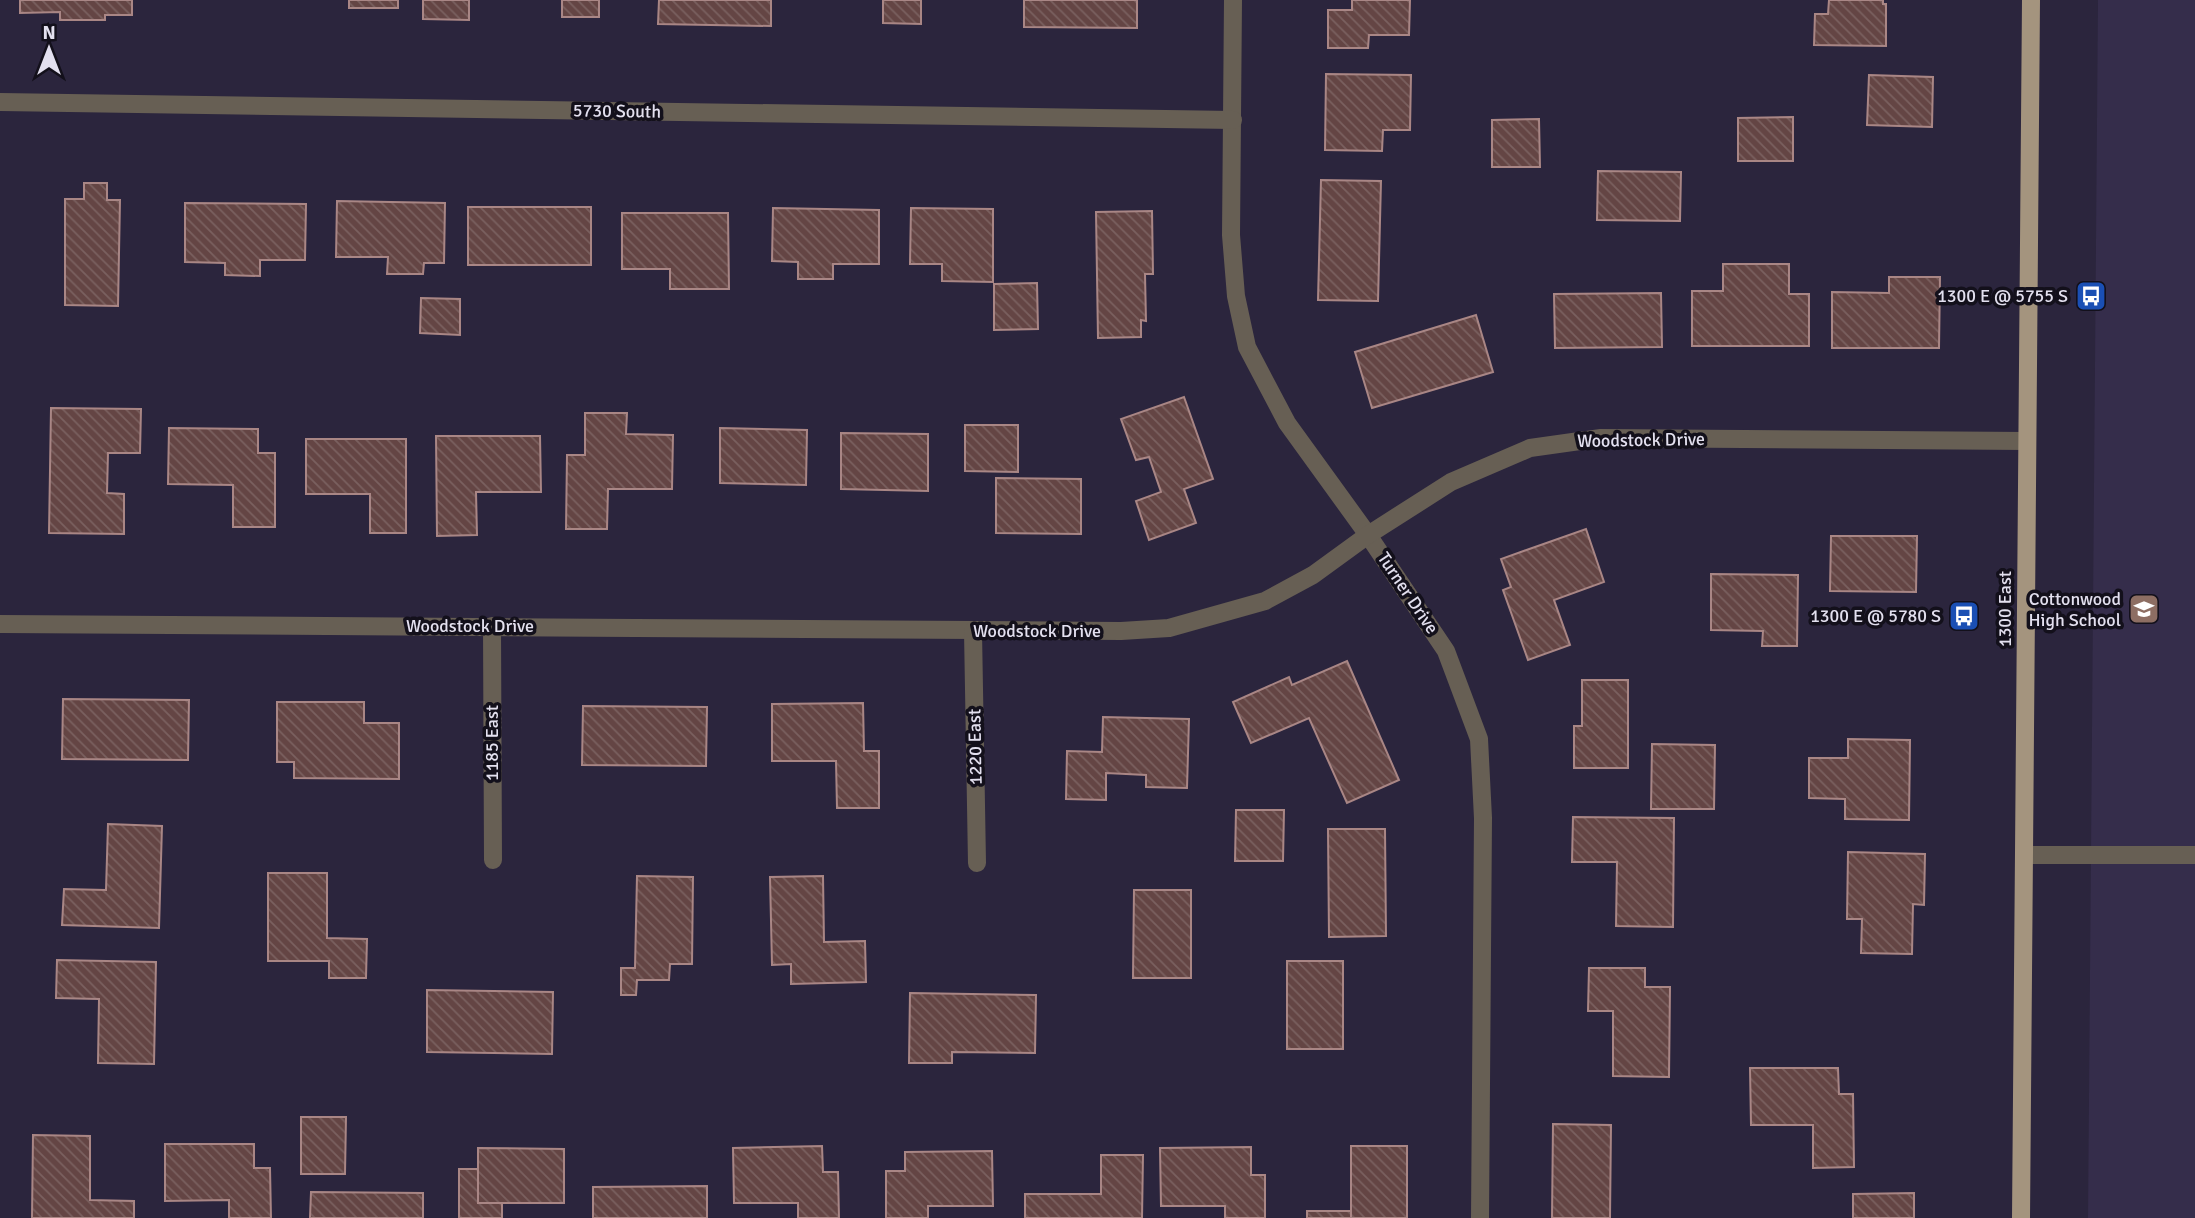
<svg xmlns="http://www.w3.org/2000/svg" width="2195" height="1218" font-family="Signika,sans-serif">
	<defs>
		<pattern id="building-back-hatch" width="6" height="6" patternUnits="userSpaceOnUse" patternTransform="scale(1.75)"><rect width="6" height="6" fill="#644544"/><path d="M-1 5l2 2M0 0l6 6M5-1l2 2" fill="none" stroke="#7a605f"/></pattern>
	</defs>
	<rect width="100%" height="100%" fill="#2b253d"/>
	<polygon fill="#352d4b" points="2098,0 2195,0 2195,1218 2088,1218"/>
	<g fill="url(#building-back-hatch)" stroke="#a98685" stroke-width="2">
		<polygon points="20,0 132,0 132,15 105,15 105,20 60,20 60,12 20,13"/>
		<rect x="349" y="0" width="49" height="8"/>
		<polygon points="423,0 469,0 469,20 423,19"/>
		<rect x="562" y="0" width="37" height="17"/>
		<polygon points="659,0 771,0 771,26 658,24"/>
		<polygon points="883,0 921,0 921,24 883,23"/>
		<polygon points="1024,0 1137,0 1137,28 1024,27"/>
		<polygon points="1352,0 1410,0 1409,35 1369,35 1368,48 1328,48 1328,10 1352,10"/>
		<polygon points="1829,0 1883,0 1883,4 1886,4 1886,46 1814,45 1815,14 1828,14"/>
		<polygon points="1326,74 1411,75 1410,130 1383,130 1382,151 1325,150"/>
		<polygon points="1869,75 1933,77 1932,127 1867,125"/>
		<polygon points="1793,117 1793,161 1738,161 1738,118"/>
		<polygon points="1539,119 1540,167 1492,167 1492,120"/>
		<polygon points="1598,171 1681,172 1680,221 1597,220"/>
		<polygon points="1321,180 1381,181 1378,301 1318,300"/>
		<polygon points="84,183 107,183 107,200 120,200 118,306 65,305 65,199 84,199"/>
		<polygon points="337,201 445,203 444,263 424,263 423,274 387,274 388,257 336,257"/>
		<polygon points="185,203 306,204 305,260 260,260 260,276 225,275 225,263 185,262"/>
		<rect x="468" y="207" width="123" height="58"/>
		<polygon points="773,208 879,210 879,264 833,264 833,279 798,279 798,262 772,261"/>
		<polygon points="911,208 993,209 993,282 942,281 942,264 910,264"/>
		<polygon points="1152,211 1153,274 1145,274 1146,321 1141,320 1141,337 1098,338 1096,212"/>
		<polygon points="622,213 728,213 729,289 670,289 670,269 622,269"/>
		<polygon points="1723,264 1789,264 1789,294 1809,294 1809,346 1692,346 1692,291 1723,291"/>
		<polygon points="1889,277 1940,277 1939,348 1832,348 1832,292 1889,293"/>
		<polygon points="1037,283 1038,329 994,330 994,284"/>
		<polygon points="1661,293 1662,347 1555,348 1554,294"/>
		<polygon points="421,298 460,299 460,335 420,333"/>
		<polygon points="1476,315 1493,372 1372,408 1355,352"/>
		<polygon points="1184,397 1213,479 1184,489 1196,523 1149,540 1136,501 1161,492 1149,457 1136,460 1121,419"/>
		<polygon points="51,408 141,409 140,453 108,453 107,493 124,494 124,534 49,533"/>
		<polygon points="585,413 627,413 626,434 673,435 672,489 608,489 607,529 566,529 567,455 585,455"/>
		<polygon points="965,425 1018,425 1018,472 965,471"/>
		<polygon points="169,428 258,429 258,453 275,453 275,527 233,527 233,485 168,484"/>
		<polygon points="720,428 807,430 806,485 720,483"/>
		<polygon points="841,433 928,434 928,491 841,489"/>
		<polygon points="436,436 540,436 541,492 476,492 477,535 437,536"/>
		<polygon points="306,439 406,439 406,533 370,533 370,494 306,494"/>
		<polygon points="996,478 1081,479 1081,534 996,533"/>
		<polygon points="1586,529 1604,582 1554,600 1570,645 1528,660 1503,590 1511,587 1501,559"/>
		<polygon points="1831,536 1917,536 1916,592 1830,591"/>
		<polygon points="1711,574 1798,575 1797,646 1762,646 1763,631 1711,630"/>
		<polygon points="1347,661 1399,780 1347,803 1309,718 1251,743 1233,702 1289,677 1292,685"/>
		<polygon points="1582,680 1628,680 1628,768 1574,768 1574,726 1582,726"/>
		<polygon points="63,699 189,700 188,760 62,759"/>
		<polygon points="277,702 364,702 364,723 399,723 399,779 294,778 294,762 277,762"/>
		<polygon points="863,703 864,751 879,751 879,808 837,808 836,761 772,761 772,704"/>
		<polygon points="583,706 707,707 706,766 582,765"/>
		<polygon points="1103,717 1189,719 1187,788 1146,787 1146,775 1106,773 1106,800 1066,799 1067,751 1102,752"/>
		<polygon points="1848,739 1910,740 1909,820 1845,819 1845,799 1809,798 1809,758 1848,758"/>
		<polygon points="1652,744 1715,745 1714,809 1651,809"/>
		<polygon points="1236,810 1284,810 1283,861 1235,861"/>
		<polygon points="1573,817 1674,818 1673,927 1616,926 1617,862 1572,862"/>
		<polygon points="108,824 162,826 159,928 62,925 64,889 106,890"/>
		<polygon points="1328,829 1385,829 1386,936 1329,937"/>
		<polygon points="1848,852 1925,854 1924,905 1913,904 1912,954 1861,953 1862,919 1847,919"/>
		<polygon points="268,873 327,873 327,938 367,939 366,978 329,978 329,961 268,961"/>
		<polygon points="637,876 693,877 692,964 670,964 669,980 637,980 636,995 621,995 621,968 635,968"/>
		<polygon points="823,876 824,942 865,941 866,982 791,984 791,964 772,965 770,877"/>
		<polygon points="1134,890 1191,890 1191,978 1133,978"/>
		<polygon points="57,960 156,962 154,1064 98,1063 99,999 56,998"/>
		<rect x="1287" y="961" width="56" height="88"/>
		<polygon points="1589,968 1645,968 1645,987 1670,987 1669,1077 1613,1076 1613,1011 1588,1011"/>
		<polygon points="427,990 553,992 552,1054 427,1052"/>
		<polygon points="910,993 1036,995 1035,1053 952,1052 952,1063 909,1063"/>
		<polygon points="1750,1068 1838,1068 1839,1094 1853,1094 1854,1167 1813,1168 1813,1125 1751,1125"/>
		<polygon points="301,1117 346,1117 345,1174 301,1174"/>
		<polygon points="1553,1124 1611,1125 1610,1218 1552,1218"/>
		<polygon points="33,1135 90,1136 90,1200 134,1201 134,1218 32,1218"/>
		<polygon points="165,1144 254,1144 254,1168 270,1168 271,1218 229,1218 229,1200 165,1201"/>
		<polygon points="822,1146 823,1172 838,1172 839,1218 798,1218 798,1203 734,1203 733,1148"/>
		<rect x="1351" y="1146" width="56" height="72"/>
		<polygon points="1251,1147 1251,1175 1265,1175 1265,1218 1225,1218 1225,1206 1161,1206 1160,1148"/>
		<polygon points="478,1148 564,1149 564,1203 478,1203"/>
		<polygon points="992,1151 993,1206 928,1206 928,1218 886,1218 886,1171 905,1171 905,1152"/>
		<polygon points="1101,1155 1143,1155 1142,1218 1025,1218 1025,1194 1101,1194"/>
		<polygon points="459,1169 478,1169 478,1203 502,1203 502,1218 459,1218"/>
		<polygon points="707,1186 707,1218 593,1218 593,1187"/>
		<polygon points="311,1192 423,1193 423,1218 310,1218"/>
		<polygon points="1914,1193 1914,1218 1853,1218 1853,1194"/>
		<rect x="1307" y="1211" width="44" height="7"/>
	</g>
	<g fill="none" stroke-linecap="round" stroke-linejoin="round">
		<g stroke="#675f54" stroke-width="18">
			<polyline points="1233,0 1231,235 1236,296 1247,347 1287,423 1368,535 1446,651 1479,739 1483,818 1480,1218"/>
			<polyline points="0,102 1233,120"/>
			<polyline points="0,624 1121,631 1169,628 1265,601 1313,575 1368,535 1451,482 1530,448 1601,438 2027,441"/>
			<polyline points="492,626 493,860"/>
			<polyline points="973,631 977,863"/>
			<polyline points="2024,855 2195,855"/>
		</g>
		<polyline stroke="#a4947e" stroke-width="18" points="2021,1218 2031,0"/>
	</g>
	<defs>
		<g id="bus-square" transform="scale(1.575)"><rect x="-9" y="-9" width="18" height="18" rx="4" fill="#1a4fb4" stroke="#13101b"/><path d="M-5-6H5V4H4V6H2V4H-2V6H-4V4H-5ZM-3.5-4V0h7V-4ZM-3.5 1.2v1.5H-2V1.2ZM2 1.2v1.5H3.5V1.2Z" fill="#fff"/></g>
		<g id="school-square" transform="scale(1.575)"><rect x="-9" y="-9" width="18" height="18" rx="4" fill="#8d6e63" stroke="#13101b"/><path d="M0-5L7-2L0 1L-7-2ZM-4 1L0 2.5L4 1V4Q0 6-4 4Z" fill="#fff"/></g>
	</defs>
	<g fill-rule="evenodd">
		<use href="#bus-square" x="2091" y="296"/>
		<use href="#school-square" x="2144" y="609"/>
		<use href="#bus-square" x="1964" y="616"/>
	</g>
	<g text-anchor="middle" stroke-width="7" stroke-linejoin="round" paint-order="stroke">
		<g font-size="18" fill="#e3e0ef" stroke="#13101b">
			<text transform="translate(617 111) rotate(1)" y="6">5730 South</text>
			<text transform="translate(1641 440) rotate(-1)" y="6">Woodstock Drive</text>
			<text transform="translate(1408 593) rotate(56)" y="6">Turner Drive</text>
			<text transform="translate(2005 609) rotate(-90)" y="6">1300 East</text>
			<text x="470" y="632">Woodstock Drive</text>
			<text x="1037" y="637">Woodstock Drive</text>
			<text transform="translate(492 743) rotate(-90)" y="6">1185 East</text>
			<text transform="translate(975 747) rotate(-91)" y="6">1220 East</text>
		</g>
		<g font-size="18" fill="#e3e0ef" stroke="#13101b" text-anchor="end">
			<text x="2068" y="302">1300 E @ 5755 S</text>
			<text x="2121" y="605">Cottonwood<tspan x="2121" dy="21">High School</tspan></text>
			<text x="1941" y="622">1300 E @ 5780 S</text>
		</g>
	</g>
	<g transform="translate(49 49)" stroke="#13101b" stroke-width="5" paint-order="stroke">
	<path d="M0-5L12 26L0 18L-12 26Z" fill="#e3e0ef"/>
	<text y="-10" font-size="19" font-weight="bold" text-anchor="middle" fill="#e3e0ef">N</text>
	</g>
</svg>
